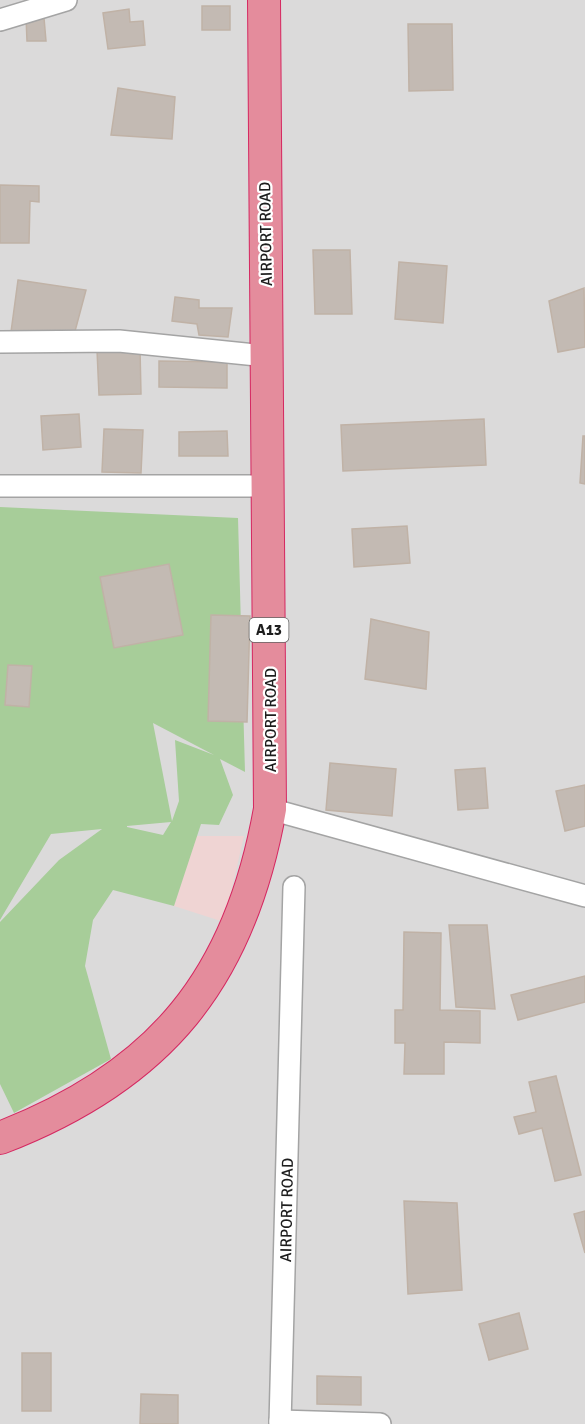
<svg xmlns="http://www.w3.org/2000/svg" width="585" height="1424" font-family="Signika,sans-serif">
	<rect width="100%" height="100%" fill="#eeebe3"/>
	<rect fill="#dbdada" x="0" y="0" width="585" height="1424"/>
	<polygon fill="#efd4d3" points="196,836 244,836 224,922 174,906"/>
	<path fill="#a7cd99" fill-rule="evenodd" d="M0,507L238,518L245,772L220,759L233,795L219,825L201,824L174,906L113,890L93,920L85,966L111,1059L14,1113L0,1084V922L59,860L102,829L51,834L0,920ZM153,723L214,755L175,740L179,801L172,821ZM171,822L163,835L127,827V826Z"/>
	<g fill="#c3bab3" stroke="#c0b2a6" stroke-width="1.5">
		<rect x="202" y="6" width="28" height="24"/>
		<polygon points="129,9 130,22 143,21 145,45 108,49 103,13"/>
		<polygon points="26,17 44,18 46,41 27,41"/>
		<polygon points="408,24 452,24 453,90 409,91"/>
		<polygon points="118,88 175,97 172,139 111,135"/>
		<polygon points="0,185 39,186 39,202 30,201 29,243 0,243"/>
		<polygon points="313,250 350,250 352,314 315,314"/>
		<polygon points="399,262 447,266 443,323 395,319"/>
		<polygon points="18,280 86,290 74,335 11,332"/>
		<polygon points="584,288 585,347 558,352 549,301"/>
		<polygon points="175,297 199,300 199,308 232,308 228,337 199,335 197,324 172,321"/>
		<polygon points="140,349 141,394 99,395 97,350"/>
		<polygon points="159,361 227,362 227,388 159,387"/>
		<polygon points="79,414 81,447 43,450 41,416"/>
		<polygon points="484,419 486,465 343,471 341,425"/>
		<polygon points="104,429 143,430 141,473 102,472"/>
		<polygon points="227,431 228,456 179,456 179,432"/>
		<polygon points="583,436 585,436 585,484 580,483"/>
		<polygon points="407,526 410,563 354,567 352,529"/>
		<polygon points="169,564 183,635 114,648 100,577"/>
		<polygon points="211,615 250,616 247,722 208,721"/>
		<polygon points="371,619 429,632 426,689 365,679"/>
		<polygon points="8,665 32,666 29,707 5,705"/>
		<polygon points="330,763 396,769 392,816 326,810"/>
		<polygon points="485,768 488,808 458,810 455,770"/>
		<polygon points="585,785 585,826 565,831 556,791"/>
		<polygon points="449,925 487,925 495,1009 456,1007"/>
		<polygon points="404,932 441,933 440,1010 480,1011 480,1043 444,1042 444,1074 404,1074 405,1043 395,1043 395,1010 403,1010"/>
		<polygon points="585,976 585,1002 518,1020 511,995"/>
		<polygon points="556,1076 581,1175 555,1181 542,1128 519,1134 514,1117 536,1112 529,1082"/>
		<polygon points="404,1201 457,1203 462,1290 408,1294"/>
		<polygon points="585,1211 585,1253 574,1214"/>
		<polygon points="519,1313 528,1349 489,1360 479,1324"/>
		<rect x="22" y="1353" width="29" height="58"/>
		<polygon points="317,1376 361,1377 361,1405 317,1404"/>
		<polygon points="141,1394 178,1395 178,1424 140,1424"/>
	</g>
	<g fill="none" stroke-linecap="round" stroke-linejoin="round">
		<g stroke="#a4a4a4" stroke-width="24">
			<g id="minor">
				<polyline points="0,20 66,0"/>
				<polyline points="0,342 119,341 266,356"/>
				<polyline points="0,486 266,486"/>
				<polyline points="270,809 585,896"/>
				<polyline points="280,1421 380,1424"/>
				<polyline points="280,1424 294,887"/>
			</g>
		</g>
		<g stroke="#d52861" stroke-width="34">
			<path id="highway" d="M0,1138C161,1076 240,978 270,809L264,0"/>
		</g>
		<use href="#minor" stroke="#fff" stroke-width="21"/>
		<use href="#highway" stroke="#e48c9c" stroke-width="32"/>
	</g>
	<g text-anchor="middle" stroke-width="4.5" stroke-linejoin="round" paint-order="stroke">
		<rect fill="#fff" stroke="#616161" stroke-width="1.5" x="249.5" y="618" width="39" height="24" rx="4.5"/>
		<g font-size="15" font-weight="bold" fill="#1d1d1d">
			<text x="269" y="635">A13</text>
		</g>
		<g font-size="16" fill="#1d1d1d" stroke="#fff">
			<text transform="translate(265 234) rotate(-91)" y="6">AIRPORT ROAD</text>
			<text transform="translate(270 720) rotate(-90)" y="6">AIRPORT ROAD</text>
			<text transform="translate(286 1210) rotate(-89)" y="6">AIRPORT ROAD</text>
		</g>
	</g>
</svg>
